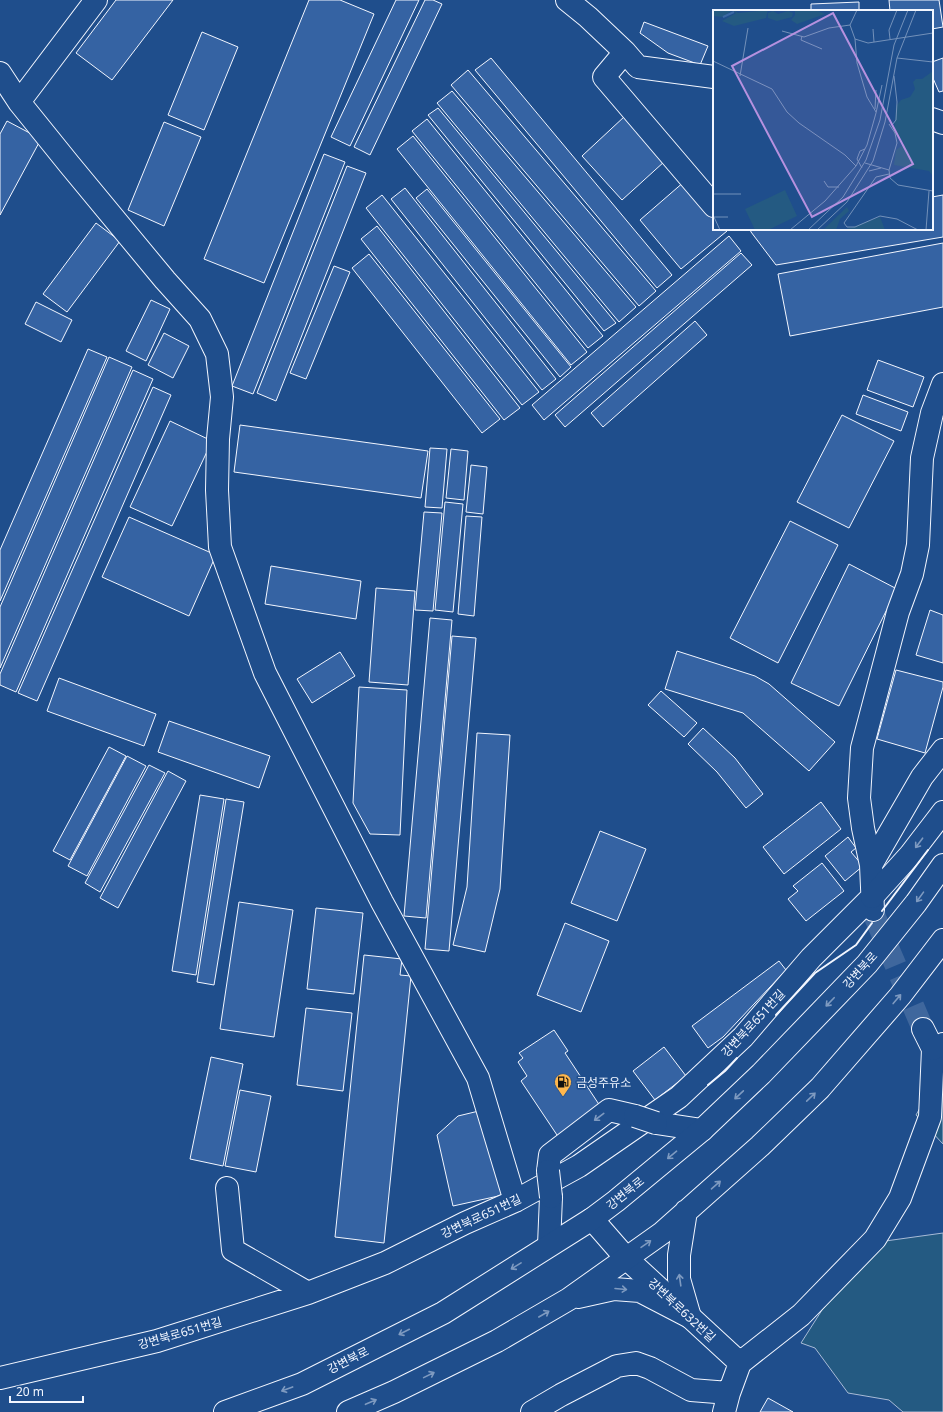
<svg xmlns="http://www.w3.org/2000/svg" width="943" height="1412" viewBox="0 0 943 1412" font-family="'Noto Sans','Noto Sans KR',sans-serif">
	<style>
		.green { fill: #245a82; stroke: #a8bbd7 }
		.building { fill: #3563a3; stroke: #f2f6ff }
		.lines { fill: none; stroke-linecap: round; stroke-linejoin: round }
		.minor-tunnel { stroke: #3f679d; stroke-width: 22; stroke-dasharray: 22 11; stroke-linecap: butt }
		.minor-casing { stroke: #f2f6ff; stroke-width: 24 }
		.highway-casing { stroke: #f2f6ff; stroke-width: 24 }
		.minor { stroke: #1f4e8c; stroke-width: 22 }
		.highway { stroke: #1f4e8c; stroke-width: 22 }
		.minor-bridge-casing { stroke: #f2f6ff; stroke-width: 24; stroke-linecap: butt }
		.minor-bridge { stroke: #1f4e8c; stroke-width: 22 }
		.wall { stroke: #f2f6ff; stroke-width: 2 }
		.oneway { stroke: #7e9ac0 }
		.labels { text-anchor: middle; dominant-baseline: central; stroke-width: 3; stroke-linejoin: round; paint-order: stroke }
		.street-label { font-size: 12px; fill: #f2f6ff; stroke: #1f4e8c }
		.poi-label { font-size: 12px; fill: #f2f6ff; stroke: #1f4e8c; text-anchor: start }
		.inset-river { fill: none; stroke: #3b69a3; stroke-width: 2 }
		.inset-road { fill: none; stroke: #7391ba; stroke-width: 1 }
		.view { fill: #b691df; fill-opacity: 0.15; stroke: #b691df; stroke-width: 2 }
		.inset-edge { fill: none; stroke: #f2f6ff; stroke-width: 2 }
	</style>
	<rect width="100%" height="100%" fill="#1f4e8c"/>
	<path class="green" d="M 943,1067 L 943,1144 L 916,1115 Z
		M 943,1233 L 943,1412 L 903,1412 L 889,1400 L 848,1393 L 815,1348 L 801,1343 L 822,1310 L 871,1243 Z"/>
	<path class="building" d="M 116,0 L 173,0 L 112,80 L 76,53 Z
		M 309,0 L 340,0 L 374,14 L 264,283 L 204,259 Z
		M 396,0 L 419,0 L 350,146 L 331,137 Z
		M 425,0 L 433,0 L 442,4 L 370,155 L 354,147 Z
		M 889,0 L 939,0 L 943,27 L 932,29 L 932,11 L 890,11 Z
		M 859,2 L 859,11 L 811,11 L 811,4 Z
		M 644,22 L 708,46 L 700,65 L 668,53 L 640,33 Z
		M 202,32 L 238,47 L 204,130 L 168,115 Z
		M 491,58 L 672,275 L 657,288 L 475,70 Z
		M 943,58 L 943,91 L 939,92 L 932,76 L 932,62 Z
		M 468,70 L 656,291 L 639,306 L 451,85 Z
		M 452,91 L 636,307 L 619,322 L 437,103 Z
		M 438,108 L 616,323 L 604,331 L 428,115 Z
		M 625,116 L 665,161 L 622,200 L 582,156 Z
		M 427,119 L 603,336 L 588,348 L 412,131 Z
		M 7,121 L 41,139 L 0,215 L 0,134 Z
		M 164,122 L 201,137 L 164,226 L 128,210 Z
		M 413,136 L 587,352 L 571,365 L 397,149 Z
		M 324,154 L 345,162 L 253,394 L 232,386 Z
		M 347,166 L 366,173 L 276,401 L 257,393 Z
		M 685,181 L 714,216 L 714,229 L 725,229 L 727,231 L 681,269 L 640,220 Z
		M 405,188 L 556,379 L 542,390 L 391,199 Z
		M 427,189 L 571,367 L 560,377 L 416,198 Z
		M 382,195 L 539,392 L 522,405 L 366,208 Z
		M 943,195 L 943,237 L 776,265 L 751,232 L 750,229 L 932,229 L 932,197 Z
		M 96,223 L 120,241 L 67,312 L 43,294 Z
		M 377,226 L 520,408 L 504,420 L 361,239 Z
		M 729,236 L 741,251 L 544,420 L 532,405 Z
		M 943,243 L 943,307 L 790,336 L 778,274 Z
		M 741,253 L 752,265 L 565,427 L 555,415 Z
		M 369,254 L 500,419 L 482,433 L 352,268 Z
		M 334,266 L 350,272 L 306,379 L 290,373 Z
		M 151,300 L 170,309 L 146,361 L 126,351 Z
		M 36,302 L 72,320 L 61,342 L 25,324 Z
		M 695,321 L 707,335 L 603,427 L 591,413 Z
		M 164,333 L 189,346 L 173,378 L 148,365 Z
		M 88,349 L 107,357 L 0,601 L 0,550 Z
		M 109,357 L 132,367 L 0,668 L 0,607 Z
		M 878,360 L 924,377 L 913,407 L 867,390 Z
		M 133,370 L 153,379 L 16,692 L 0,685 L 0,674 Z
		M 153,387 L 171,395 L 37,701 L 18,693 Z
		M 863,395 L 908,412 L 901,431 L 856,414 Z
		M 842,415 L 894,441 L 849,528 L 797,502 Z
		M 170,421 L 212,441 L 172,526 L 130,507 Z
		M 240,425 L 428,451 L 421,498 L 234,472 Z
		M 430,448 L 447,449 L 442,508 L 425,507 Z
		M 451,449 L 468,451 L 464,500 L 446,498 Z
		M 471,465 L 487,467 L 483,514 L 466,512 Z
		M 445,502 L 463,504 L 453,612 L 435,610 Z
		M 424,512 L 442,513 L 433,611 L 415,610 Z
		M 466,516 L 482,517 L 474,616 L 458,614 Z
		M 129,517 L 216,555 L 189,616 L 102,577 Z
		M 790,521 L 838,545 L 778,663 L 730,638 Z
		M 849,564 L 897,589 L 839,706 L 791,683 Z
		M 271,566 L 361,581 L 356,619 L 265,604 Z
		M 376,588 L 415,591 L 408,685 L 369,682 Z
		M 930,610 L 943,615 L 943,663 L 916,655 Z
		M 430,618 L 452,620 L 426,918 L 404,916 Z
		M 452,636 L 476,638 L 449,951 L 425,949 Z
		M 677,651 L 755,676 L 769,684 L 835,742 L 809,771 L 743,713 L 665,689 Z
		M 340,652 L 355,676 L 312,703 L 297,679 Z
		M 896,670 L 943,682 L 943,687 L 925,753 L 877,739 Z
		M 59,678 L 156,714 L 144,746 L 47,711 Z
		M 359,687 L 407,690 L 400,835 L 370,834 L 353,803 Z
		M 661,691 L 697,723 L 684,737 L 648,705 Z
		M 169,721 L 270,756 L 259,788 L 158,752 Z
		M 703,728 L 735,758 L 763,794 L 746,808 L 717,772 L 688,744 Z
		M 477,733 L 510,735 L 500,889 L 485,952 L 453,945 L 467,887 Z
		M 109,747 L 126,756 L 70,860 L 53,851 Z
		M 127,756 L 146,766 L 87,876 L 68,866 Z
		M 149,765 L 165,773 L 100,892 L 85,883 Z
		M 168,771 L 186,781 L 118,908 L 100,898 Z
		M 200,795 L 224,799 L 196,975 L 172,971 Z
		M 226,799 L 244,802 L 214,985 L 197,982 Z
		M 821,802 L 841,829 L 784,874 L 763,847 Z
		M 600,831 L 646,849 L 617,921 L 571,903 Z
		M 848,837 L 856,848 L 851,852 L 863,866 L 845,881 L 825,856 Z
		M 822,863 L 844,891 L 806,921 L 788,899 L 798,891 L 793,886 Z
		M 239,902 L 293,910 L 274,1037 L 220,1029 Z
		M 316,908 L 363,913 L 354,994 L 307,989 Z
		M 565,923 L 609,941 L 581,1012 L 537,995 Z
		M 364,955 L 402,959 L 400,975 L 411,976 L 384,1243 L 335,1237 Z
		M 779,961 L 786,970 L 723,1037 L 708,1048 L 692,1026 Z
		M 306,1008 L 352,1013 L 343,1091 L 297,1085 Z
		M 554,1030 L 568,1051 L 565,1053 L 604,1112 L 561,1141 L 521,1081 L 527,1076 L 518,1062 L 523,1058 L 519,1053 Z
		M 664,1047 L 686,1076 L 655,1100 L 633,1071 Z
		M 211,1057 L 243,1064 L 223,1166 L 190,1159 Z
		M 240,1090 L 271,1096 L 256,1172 L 225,1166 Z
		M 483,1110 L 503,1195 L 453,1206 L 437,1135 L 458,1116 Z
		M 768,1398 L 793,1412 L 760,1412 Z"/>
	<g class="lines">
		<path class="minor-tunnel" d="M 874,915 L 923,1029"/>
		<g class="minor-casing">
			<path id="minor" d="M 567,0 L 588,17 L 625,52 L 638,67 L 714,77
				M 625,52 L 604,77 L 714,206
				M 0,73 L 19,102 L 69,164 L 165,280 L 200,319 L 217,354 L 222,397 L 218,439 L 217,490 L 220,547 L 265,673 L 382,902 L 478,1078 L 515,1201
				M 19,102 L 96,0
				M 932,119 L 943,123
				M 871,865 L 922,777 L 943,750
				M 873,910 L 871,865 L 863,828 L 859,798 L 862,748 L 898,612 L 912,574 L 918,545 L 922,458 L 932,413 L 943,384
				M 656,1123 L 702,1130
				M 548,1171 L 550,1155 L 609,1110 L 635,1116
				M 227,1188 L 233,1250 L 308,1293
				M 592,1219 L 626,1258 L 740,1363
				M 549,1245 L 551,1197
				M 740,1363 L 801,1315 L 875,1239 L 900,1198 L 930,1117 L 933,1049 L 923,1029
				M 0,1378 L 157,1341 L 308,1293 L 385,1263 L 465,1223 L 515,1201 L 579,1166 L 679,1097 L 743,1037 L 811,958 L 872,897
				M 532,1412 L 561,1395 L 617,1366 L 636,1363 L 650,1368 L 691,1390 L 729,1393
				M 724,1412 L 729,1393 L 740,1363"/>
		</g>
		<g class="highway-casing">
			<path id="highway" d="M 872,897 L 910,855 L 943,812
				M 933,1049 L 943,1044
				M 686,1211 L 679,1255 L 679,1279 L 690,1317
				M 578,1297 L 614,1289 L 640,1291 L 690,1317
				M 225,1412 L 302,1384 L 443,1313 L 592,1219 L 616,1201 L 702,1130 L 761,1074 L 867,964 L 916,903 L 943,865
				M 348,1412 L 394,1392 L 497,1341 L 569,1299 L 662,1233 L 760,1146 L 820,1088 L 900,996 L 943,940"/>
		</g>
		<use href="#minor" class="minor"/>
		<use href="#highway" class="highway"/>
		<g class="minor-bridge-casing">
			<path id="minor-bridge" d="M 635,1116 L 656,1123
				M 548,1171 L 551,1197"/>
		</g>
		<use href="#minor-bridge" class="minor-bridge"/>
		<path class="wall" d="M 882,911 L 928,850
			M 776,1015 L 815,973 L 856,945 L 872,923
			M 708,1085 L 725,1071 L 737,1058"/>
	</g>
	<defs><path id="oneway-shaft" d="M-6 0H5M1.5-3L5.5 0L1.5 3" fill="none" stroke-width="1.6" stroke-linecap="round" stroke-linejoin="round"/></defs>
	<g class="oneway">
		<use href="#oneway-shaft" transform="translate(919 843) rotate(127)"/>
		<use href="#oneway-shaft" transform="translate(920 897) rotate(126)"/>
		<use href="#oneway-shaft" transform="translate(897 999) rotate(-50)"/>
		<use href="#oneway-shaft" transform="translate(830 1002) rotate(134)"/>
		<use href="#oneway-shaft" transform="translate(739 1095) rotate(137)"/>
		<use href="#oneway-shaft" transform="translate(811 1097) rotate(-44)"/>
		<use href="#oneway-shaft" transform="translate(599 1117) rotate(143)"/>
		<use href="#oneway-shaft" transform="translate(672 1155) rotate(140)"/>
		<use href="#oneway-shaft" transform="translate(716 1185) rotate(-41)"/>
		<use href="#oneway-shaft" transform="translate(646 1244) rotate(-35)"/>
		<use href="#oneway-shaft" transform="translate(516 1266) rotate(148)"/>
		<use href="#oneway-shaft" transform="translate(680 1280) rotate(-98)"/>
		<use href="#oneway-shaft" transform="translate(621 1289) rotate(5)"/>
		<use href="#oneway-shaft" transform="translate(544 1314) rotate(-30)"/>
		<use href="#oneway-shaft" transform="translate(404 1332) rotate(153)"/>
		<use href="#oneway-shaft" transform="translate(429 1375) rotate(-26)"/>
		<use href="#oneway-shaft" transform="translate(287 1389) rotate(160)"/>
		<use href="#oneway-shaft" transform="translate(371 1402) rotate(-23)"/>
	</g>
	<defs>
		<g id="fuel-pin" transform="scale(0.9)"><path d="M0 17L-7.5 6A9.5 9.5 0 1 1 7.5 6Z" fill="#ffb74d" stroke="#1f4e8c"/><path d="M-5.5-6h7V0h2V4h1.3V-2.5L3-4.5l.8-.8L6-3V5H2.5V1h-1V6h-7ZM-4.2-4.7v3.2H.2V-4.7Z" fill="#111"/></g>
	</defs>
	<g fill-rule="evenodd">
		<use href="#fuel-pin" x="563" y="1082"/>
	</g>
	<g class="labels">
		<g class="street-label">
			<text transform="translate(860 970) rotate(-48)">강변북로</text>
			<text transform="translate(753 1023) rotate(-47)">강변북로651번길</text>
			<text transform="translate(625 1193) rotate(-39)">강변북로</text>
			<text transform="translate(481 1216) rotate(-25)">강변북로651번길</text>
			<text transform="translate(682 1310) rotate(43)">강변북로632번길</text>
			<text transform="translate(180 1333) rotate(-16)">강변북로651번길</text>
			<text transform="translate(348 1360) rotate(-27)">강변북로</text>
		</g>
		<g class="poi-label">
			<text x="576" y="1082">금성주유소</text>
		</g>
	</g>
	<g transform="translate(713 10)">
		<rect width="220" height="220" fill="#1f4e8c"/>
		<path d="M 0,0 L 21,0 L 25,3 L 55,0 L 53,8 L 21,16 L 9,11 L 23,3 L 19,0 L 10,7 L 0,6 ZM 82,0 L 103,0 L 112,4 L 84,14 L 78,10 L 82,5 ZM 60,1 L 65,4 L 75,1 L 80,3 L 79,7 L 64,11 L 55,8 L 55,3 ZM 220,61 L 220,166 L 216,161 L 181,155 L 183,140 L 191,134 L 186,125 L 181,124 L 183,96 L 188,90 L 197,87 L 202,79 L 200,72 L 203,69 L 209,69 ZM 72,180 L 84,206 L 55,220 L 42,220 L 32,199 ZM 134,197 L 136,201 L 127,209 L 123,220 L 110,220 ZM 167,207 L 172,220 L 133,220 L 134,219 Z" fill="#245a82"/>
		<path class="inset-river" d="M 10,7 L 21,2"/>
		<path class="inset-road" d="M 144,0 L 137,15 L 142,29 L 155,33 L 220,23M 160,19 L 161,32M 69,21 L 91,27 L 116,18 L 137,15M 89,26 L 88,30 L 109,39M 142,29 L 144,53 L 154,87 L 163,102M 177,29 L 176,20 L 184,0M 184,48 L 220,52M 0,51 L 59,79 L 74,102 L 86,113 L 132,145 L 143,156M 27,66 L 35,18M 162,99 L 163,80M 163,103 L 169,75M 179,115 L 183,110 L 184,92 L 181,66M 152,153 L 176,160M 149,158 L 144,149 L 147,141 L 152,139M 176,160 L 177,168 L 185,175 L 220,181M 176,160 L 184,133 L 182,123 L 176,114M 156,161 L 168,158M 176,164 L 163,167 L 131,213 L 134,217 L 142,217 L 167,206 L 184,209 L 205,220M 111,171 L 115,177 L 126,177M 0,184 L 28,184M 0,207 L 15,207M 1,207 L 7,220M 77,220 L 112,191 L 143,156 L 154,135 L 163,103M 95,220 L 130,187 L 153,150 L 167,110 L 181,35 L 195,0M 104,220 L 134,192 L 160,151 L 172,112 L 184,48 L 203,0M 213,220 L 216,181"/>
		<path class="view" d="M 120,3 L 200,154 L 99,207 L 19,56 Z"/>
		<rect width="220" height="220" class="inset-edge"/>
	</g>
	<path d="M10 1396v6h73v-6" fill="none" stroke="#f2f6ff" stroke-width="2"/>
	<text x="16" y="1396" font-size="12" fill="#f2f6ff" stroke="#1f4e8c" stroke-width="3" paint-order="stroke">20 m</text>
</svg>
